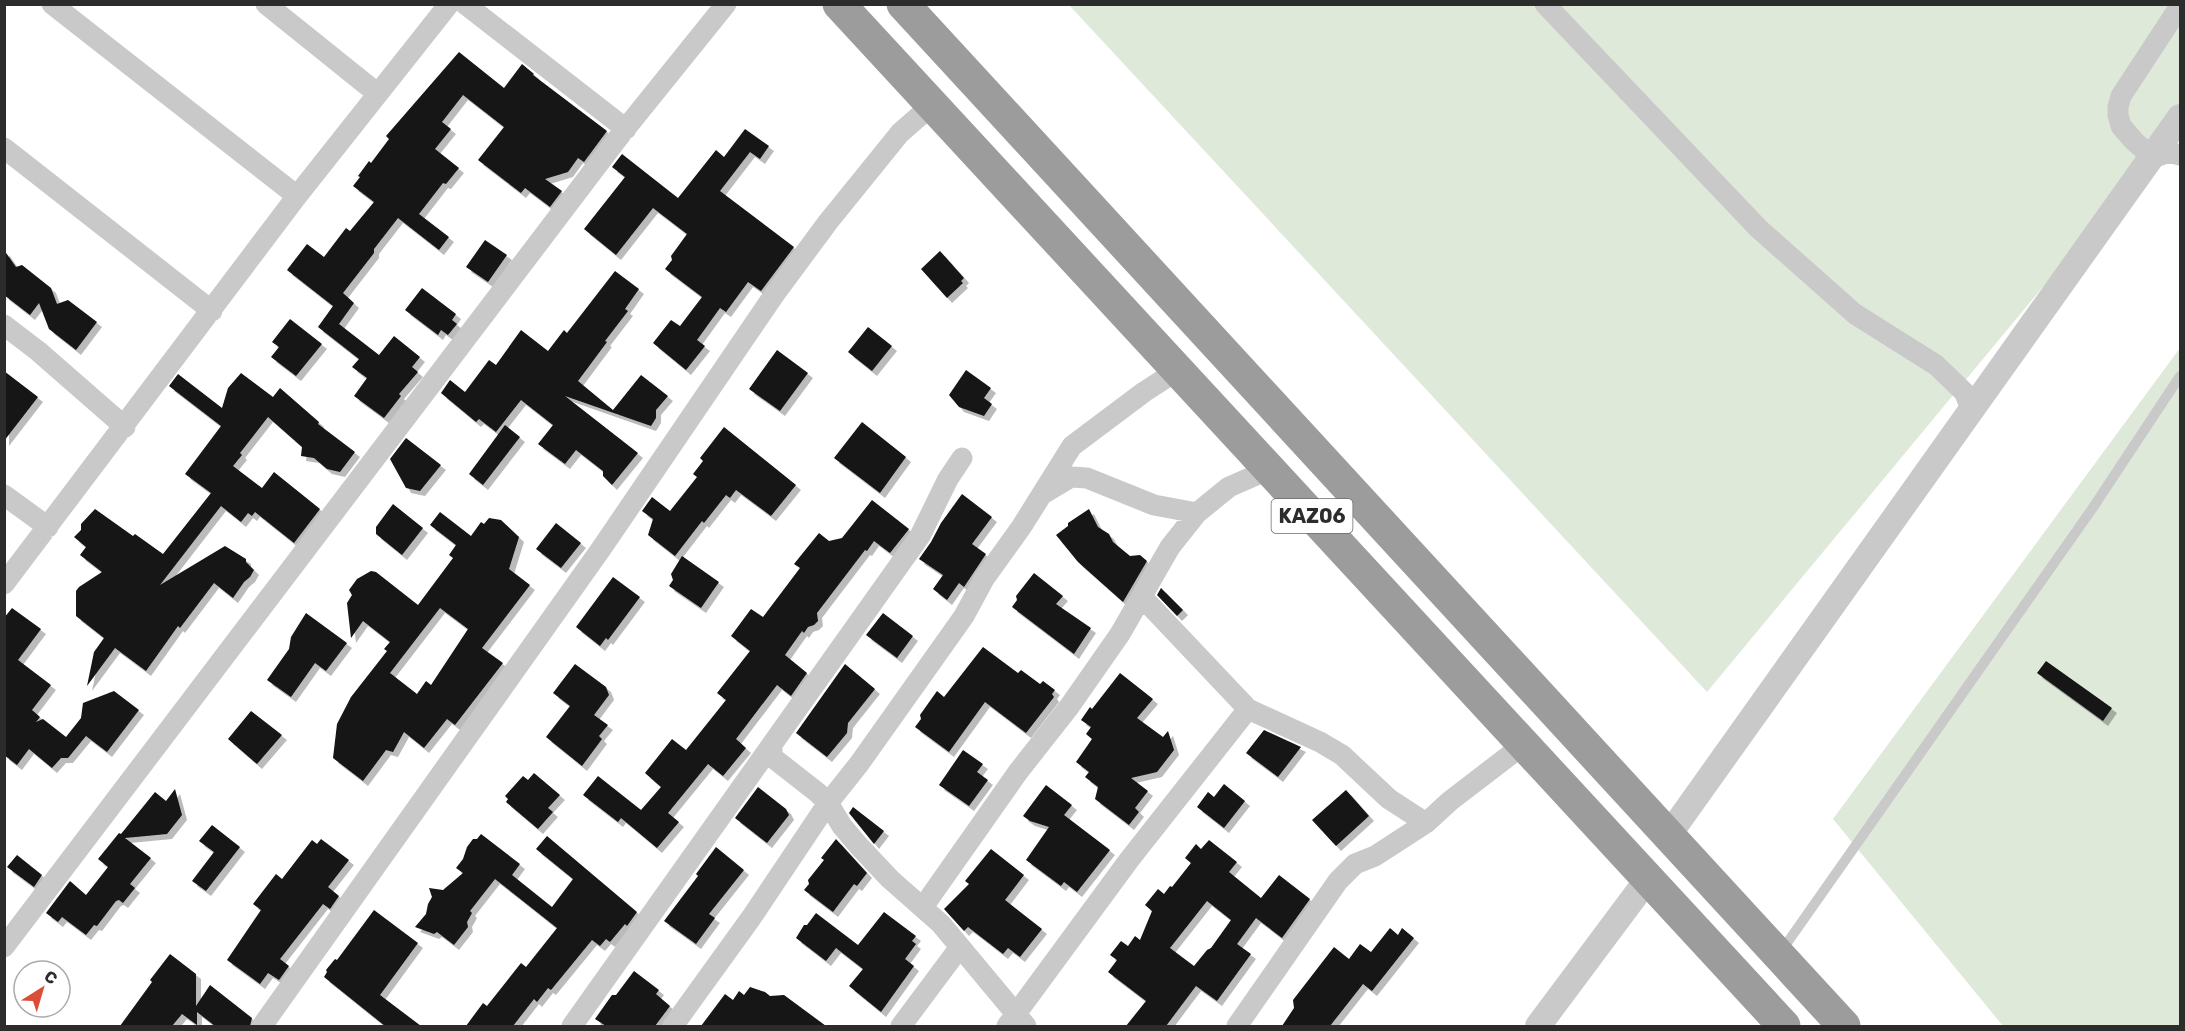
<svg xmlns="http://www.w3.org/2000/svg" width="2185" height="1031" viewBox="0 0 2185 1031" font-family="Rubik,sans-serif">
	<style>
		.green { fill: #dfe9da }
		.building { fill: #131313; fill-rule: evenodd; filter: url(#shadow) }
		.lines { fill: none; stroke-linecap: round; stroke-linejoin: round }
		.service { stroke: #c9c9c9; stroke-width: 10 }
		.minor { stroke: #c9c9c9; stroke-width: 21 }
		.tertiary { stroke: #c9c9c9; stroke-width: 26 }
		.trunk { stroke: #9c9c9c; stroke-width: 33 }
		.labels { text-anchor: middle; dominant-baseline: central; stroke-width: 6; stroke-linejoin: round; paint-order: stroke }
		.shield { fill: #fff; stroke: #6b6b6b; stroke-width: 1.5 }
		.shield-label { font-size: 20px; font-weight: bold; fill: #2c2c2c }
	</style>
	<defs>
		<filter id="shadow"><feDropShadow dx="5" dy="5" stdDeviation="0" flood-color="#0004"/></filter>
	</defs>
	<rect width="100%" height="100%" fill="#fff"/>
	<path class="green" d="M 1069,5 L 2180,5 L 2180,111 L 2158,148 L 1707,692 Z
		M 2180,348 L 2180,1026 L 2003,1026 L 1833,819 Z"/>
	<path class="building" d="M 459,52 L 504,88 L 522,64 L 534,74 L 533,75 L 607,131 L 584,162 L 578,158 L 568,172 L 545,179 L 562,191 L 550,207 L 525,188 L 521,193 L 478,160 L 504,127 L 463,95 L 442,122 L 451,129 L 435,149 L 459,168 L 446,184 L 443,183 L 419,214 L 449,237 L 439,250 L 398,218 L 374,249 L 374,253 L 343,293 L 354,303 L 339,324 L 379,355 L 394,336 L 420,357 L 412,367 L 418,372 L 399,394 L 401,396 L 384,418 L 354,396 L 367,378 L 352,367 L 359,359 L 318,327 L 333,306 L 287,270 L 307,244 L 324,257 L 346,228 L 350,231 L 374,202 L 353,186 L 360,177 L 358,176 L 369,161 L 371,163 L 389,139 L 386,136 Z
		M 745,129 L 769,146 L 760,159 L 750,152 L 720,191 L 794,247 L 761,291 L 748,282 L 726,312 L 720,308 L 697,340 L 705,346 L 686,370 L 653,343 L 671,320 L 680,326 L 702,297 L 665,269 L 672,260 L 671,256 L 687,234 L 653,208 L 616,255 L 584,229 L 625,177 L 612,167 L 622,154 L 678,198 L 716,150 L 724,157 Z
		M 485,240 L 507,255 L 488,282 L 466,267 Z
		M 4,250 L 16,267 L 22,265 L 51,288 L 57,304 L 68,300 L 97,322 L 76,350 L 49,329 L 39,303 L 30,315 L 4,295 Z
		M 940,251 L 964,278 L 961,281 L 963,283 L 947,298 L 921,269 Z
		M 615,271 L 639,289 L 625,309 L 628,311 L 605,341 L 607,342 L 578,381 L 613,410 L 641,375 L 668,396 L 656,410 L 656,418 L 651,426 L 565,396 L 638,453 L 612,485 L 603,476 L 603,471 L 576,450 L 565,464 L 538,444 L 553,425 L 521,400 L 496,432 L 479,419 L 476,422 L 441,393 L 450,380 L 465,392 L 489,360 L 496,365 L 521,330 L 548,351 L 564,330 L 567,333 Z
		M 422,288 L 456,314 L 452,320 L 457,324 L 448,335 L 441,330 L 438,335 L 405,310 Z
		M 290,319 L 322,344 L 296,376 L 271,357 L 279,347 L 272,342 Z
		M 868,327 L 892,346 L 872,371 L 848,352 Z
		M 777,350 L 808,373 L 780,411 L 749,389 Z
		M 966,370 L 991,388 L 984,398 L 992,404 L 984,416 L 959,407 L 949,395 Z
		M 4,371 L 38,397 L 4,441 Z
		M 241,373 L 273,397 L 280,388 L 319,422 L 318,424 L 355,452 L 340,472 L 327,469 L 314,458 L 301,456 L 302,447 L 268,417 L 240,453 L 242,455 L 233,466 L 262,488 L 274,472 L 320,509 L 294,543 L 255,512 L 252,516 L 248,513 L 241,522 L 221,506 L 160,585 L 225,546 L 246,559 L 246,562 L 254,570 L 250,577 L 244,582 L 233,598 L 214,583 L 180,628 L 178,626 L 146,671 L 115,648 L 87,686 L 94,652 L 104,638 L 76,616 L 76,591 L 79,587 L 102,572 L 80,555 L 86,547 L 74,537 L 81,530 L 81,524 L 95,509 L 133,536 L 135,534 L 163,554 L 211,493 L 185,474 L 221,426 L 169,386 L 178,374 L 222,408 L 228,388 Z
		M 862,422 L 906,457 L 880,493 L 834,458 Z
		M 505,425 L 520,437 L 483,485 L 469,474 Z
		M 724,427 L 796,485 L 771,516 L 736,490 L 730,498 L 726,495 L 704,523 L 702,521 L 675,556 L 648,535 L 653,519 L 642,511 L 652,497 L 670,511 L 697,477 L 693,474 L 703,461 L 700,458 Z
		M 406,438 L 441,465 L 420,491 L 406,488 L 390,459 Z
		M 962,494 L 992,517 L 972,544 L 986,554 L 964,587 L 959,583 L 947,600 L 933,589 L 943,575 L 919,559 L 931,542 L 941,523 Z
		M 872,500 L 909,529 L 890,553 L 874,541 L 867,551 L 865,550 L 817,613 L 818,621 L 814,625 L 808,627 L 804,633 L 802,631 L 785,655 L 807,673 L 791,696 L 777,685 L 736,739 L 746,748 L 723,776 L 708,764 L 668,813 L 679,822 L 657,848 L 621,818 L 618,822 L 583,795 L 598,776 L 641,810 L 661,787 L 645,773 L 672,739 L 686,750 L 726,700 L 717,693 L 750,651 L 731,636 L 751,609 L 763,617 L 800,568 L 794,564 L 819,533 L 829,541 L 842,538 Z
		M 393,504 L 423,528 L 402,555 L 376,534 L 376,527 Z
		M 1089,509 L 1098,527 L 1109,534 L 1113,542 L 1130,556 L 1140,555 L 1147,561 L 1123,602 L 1078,562 L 1056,535 L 1068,526 L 1068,523 Z
		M 440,512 L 471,536 L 481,522 L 484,524 L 489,518 L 501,520 L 519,537 L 509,569 L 530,585 L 482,648 L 503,663 L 455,725 L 447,719 L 424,748 L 404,732 L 393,752 L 386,750 L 363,781 L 333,758 L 337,724 L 351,697 L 387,651 L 384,649 L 390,642 L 363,621 L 351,638 L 347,603 L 352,595 L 349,590 L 357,579 L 371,571 L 376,572 L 418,605 L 453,558 L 449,555 L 456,545 L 430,525 ZM 440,608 L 468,629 L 431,685 L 426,681 L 417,694 L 390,673 Z
		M 556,523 L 581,543 L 561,568 L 536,549 Z
		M 682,556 L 719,582 L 701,608 L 669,586 L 673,580 L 671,574 Z
		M 1034,573 L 1063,596 L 1056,604 L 1091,628 L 1074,654 L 1012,607 L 1017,600 L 1016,596 Z
		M 613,577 L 640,597 L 608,640 L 606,638 L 600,646 L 576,627 Z
		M 1161,588 L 1183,610 L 1177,616 L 1157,595 Z
		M 12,608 L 41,629 L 18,660 L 51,685 L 32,710 L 40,717 L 36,722 L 43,719 L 66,737 L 81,718 L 83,703 L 114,691 L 139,710 L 107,752 L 86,736 L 68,758 L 61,758 L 52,768 L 29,749 L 17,765 L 4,755 L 4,618 Z
		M 306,613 L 347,643 L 326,671 L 315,663 L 291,697 L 267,680 L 289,649 L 291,637 Z
		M 883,613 L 913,636 L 897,658 L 866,635 Z
		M 983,647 L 1018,673 L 1021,670 L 1040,684 L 1043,681 L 1055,690 L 1052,694 L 1054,697 L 1026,733 L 985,702 L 949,752 L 915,727 L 921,719 L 920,715 L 937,691 L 944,697 Z
		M 2046,661 L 2112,708 L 2103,721 L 2037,673 Z
		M 575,664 L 606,687 L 609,695 L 594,715 L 608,725 L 599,736 L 602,739 L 582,766 L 546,737 L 570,706 L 553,693 Z
		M 845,664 L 875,689 L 848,723 L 847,733 L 827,757 L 796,733 Z
		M 1120,673 L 1153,699 L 1137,718 L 1163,737 L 1168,731 L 1174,750 L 1157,772 L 1131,778 L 1148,791 L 1135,808 L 1139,812 L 1129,825 L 1095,799 L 1098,787 L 1085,777 L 1089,772 L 1076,762 L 1092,739 L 1086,734 L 1091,727 L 1081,720 L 1090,707 L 1092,709 Z
		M 251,711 L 282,735 L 257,764 L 228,739 Z
		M 1264,730 L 1301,747 L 1278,777 L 1246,753 Z
		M 963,750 L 983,764 L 977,772 L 988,780 L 969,806 L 939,785 Z
		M 534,773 L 560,795 L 548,808 L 553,812 L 538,829 L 506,802 L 508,799 L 505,796 L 523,776 L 528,780 Z
		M 1224,784 L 1245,801 L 1224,828 L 1197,807 L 1208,792 L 1214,797 Z
		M 1046,785 L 1072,805 L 1064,815 L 1110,850 L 1077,892 L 1064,882 L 1061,886 L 1026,860 L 1049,827 L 1030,821 L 1023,816 Z
		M 758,787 L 786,809 L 789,815 L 767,843 L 735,818 Z
		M 175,789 L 182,815 L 167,834 L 125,838 L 151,858 L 130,884 L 135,888 L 123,903 L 119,900 L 116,901 L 97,926 L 94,925 L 86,935 L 62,917 L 58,922 L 46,913 L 70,881 L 86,895 L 108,867 L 98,859 L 119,833 L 121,834 L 155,792 L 166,801 Z
		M 1346,790 L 1369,816 L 1336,846 L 1312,820 Z
		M 853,807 L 884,831 L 874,844 L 849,813 Z
		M 212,825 L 240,847 L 206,891 L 192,881 L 214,852 L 199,841 Z
		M 481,834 L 520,864 L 512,875 L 552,907 L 573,879 L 536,849 L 547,836 L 637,912 L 627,926 L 625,924 L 610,942 L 606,939 L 600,946 L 592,940 L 551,990 L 548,988 L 537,1002 L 534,999 L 513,1026 L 466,1026 L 483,1003 L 487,1006 L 521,963 L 526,967 L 557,928 L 495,879 L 470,911 L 472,913 L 467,922 L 468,927 L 454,945 L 437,932 L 434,934 L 415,927 L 426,914 L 428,904 L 432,897 L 429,888 L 443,890 L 463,873 L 456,868 L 463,859 L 467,847 L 473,839 L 477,839 Z
		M 321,839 L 349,860 L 328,887 L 339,896 L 330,909 L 323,904 L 280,959 L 289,966 L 279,980 L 268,973 L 260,984 L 227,960 L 261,910 L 253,904 L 276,874 L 282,879 L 312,840 L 317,844 Z
		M 836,839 L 867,873 L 857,886 L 854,884 L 833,912 L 804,890 L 809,884 L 808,880 L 824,860 L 821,858 Z
		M 1209,840 L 1237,862 L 1229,872 L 1261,898 L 1279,875 L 1310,899 L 1282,938 L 1256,918 L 1237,944 L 1251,954 L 1217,1001 L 1196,986 L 1166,1026 L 1126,1026 L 1146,1001 L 1108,972 L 1117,960 L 1110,955 L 1121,941 L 1128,946 L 1135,936 L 1140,940 L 1152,911 L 1145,905 L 1158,889 L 1164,894 L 1170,886 L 1172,887 L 1191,863 L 1185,858 L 1196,844 L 1201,849 ZM 1207,901 L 1231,920 L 1211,948 L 1207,950 L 1194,966 L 1170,948 Z
		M 716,847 L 744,870 L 709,914 L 715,918 L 696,944 L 664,921 L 698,876 L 696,874 Z
		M 991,849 L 1024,875 L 1005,900 L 1042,929 L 1020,957 L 1008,948 L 1003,954 L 968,927 L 964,931 L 944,909 L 969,884 L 965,881 Z
		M 17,855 L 42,875 L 34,887 L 7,867 Z
		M 374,910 L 418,943 L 380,995 L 421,1026 L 385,1026 L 324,977 L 327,972 L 326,970 L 335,959 L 337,960 Z
		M 884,912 L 916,936 L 912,941 L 916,944 L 905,959 L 914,966 L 881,1012 L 849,986 L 863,969 L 836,948 L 826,961 L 796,938 L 804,925 L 807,925 L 816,913 L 858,945 Z
		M 1390,928 L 1398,935 L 1402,928 L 1414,938 L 1372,991 L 1363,984 L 1330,1026 L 1282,1026 L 1294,1008 L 1293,1000 L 1334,947 L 1349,959 L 1360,944 L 1371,952 Z
		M 170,954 L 196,974 L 196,1006 L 210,985 L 252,1018 L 250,1026 L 215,1026 L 197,1012 L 197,1025 L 182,1014 L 172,1026 L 120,1026 L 152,982 L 150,980 Z
		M 634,971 L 659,990 L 656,994 L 670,1006 L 655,1026 L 606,1026 L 595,1019 L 612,995 L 616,995 Z
		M 750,987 L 765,992 L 770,996 L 784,995 L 826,1026 L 701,1026 L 725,994 L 733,1000 L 739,991 L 744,995 Z"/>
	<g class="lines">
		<path class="service" d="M 1780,953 L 2092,509 L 2180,376"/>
		<path class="minor" d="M 52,4 L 297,196
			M 266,4 L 378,94
			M 465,4 L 626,129
			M 1545,4 L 1759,229 L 1855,314 L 1936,365 L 1964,392 L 1972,410
			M 2180,6 L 2121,96 L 2118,107 L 2118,115 L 2121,126 L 2134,141 L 2153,158 L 2169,152 L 2180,155
			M 4,148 L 212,311
			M 4,325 L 38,351 L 125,427
			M 1046,492 L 1071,477 L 1087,478 L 1154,505 L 1197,513 L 1229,487 L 1270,469
			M 4,495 L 48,527
			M 4,584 L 297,196 L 449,4
			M 1142,597 L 1248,709 L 1320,742 L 1342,755 L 1389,799 L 1426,823
			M 772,746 L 772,757 L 818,793 L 828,803 L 842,826 L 858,845 L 890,879 L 941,924 L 1026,1026
			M 923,907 L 1018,772 L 1069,707 L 1120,634 L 1170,547 L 1197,513
			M 4,947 L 618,138 L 726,4
			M 262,1026 L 601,549 L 774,295 L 828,222 L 900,133 L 932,105
			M 572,1026 L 920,536 L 948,479 L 962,458
			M 673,1026 L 751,918 L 828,803 L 859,764 L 964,616 L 984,579 L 1022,526 L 1072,446 L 1144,392 L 1178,370
			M 901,1026 L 960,947
			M 1007,1026 L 1129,860 L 1248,709
			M 1237,1026 L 1338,881 L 1355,864 L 1375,856 L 1426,823 L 1450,801 L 1523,745"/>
		<path class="tertiary" d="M 1668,836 L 2180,117
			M 1538,1026 L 1647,880"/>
		<path class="trunk" d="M 839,4 L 1784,1026
			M 903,4 L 1844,1026"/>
	</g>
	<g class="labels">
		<rect class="shield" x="1271.5" y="499" width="81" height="34" rx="4.5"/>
		<g class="shield-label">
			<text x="1312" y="516">KАZ06</text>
		</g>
	</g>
	<rect width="2185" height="1031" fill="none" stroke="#2c2c2c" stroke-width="12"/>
	<g transform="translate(42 989) rotate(37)"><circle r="28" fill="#ffffff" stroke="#ababab" stroke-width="1.5"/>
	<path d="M0-4.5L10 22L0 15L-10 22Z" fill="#db4d36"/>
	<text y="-9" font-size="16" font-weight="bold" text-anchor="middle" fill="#2c2c2c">С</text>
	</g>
</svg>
